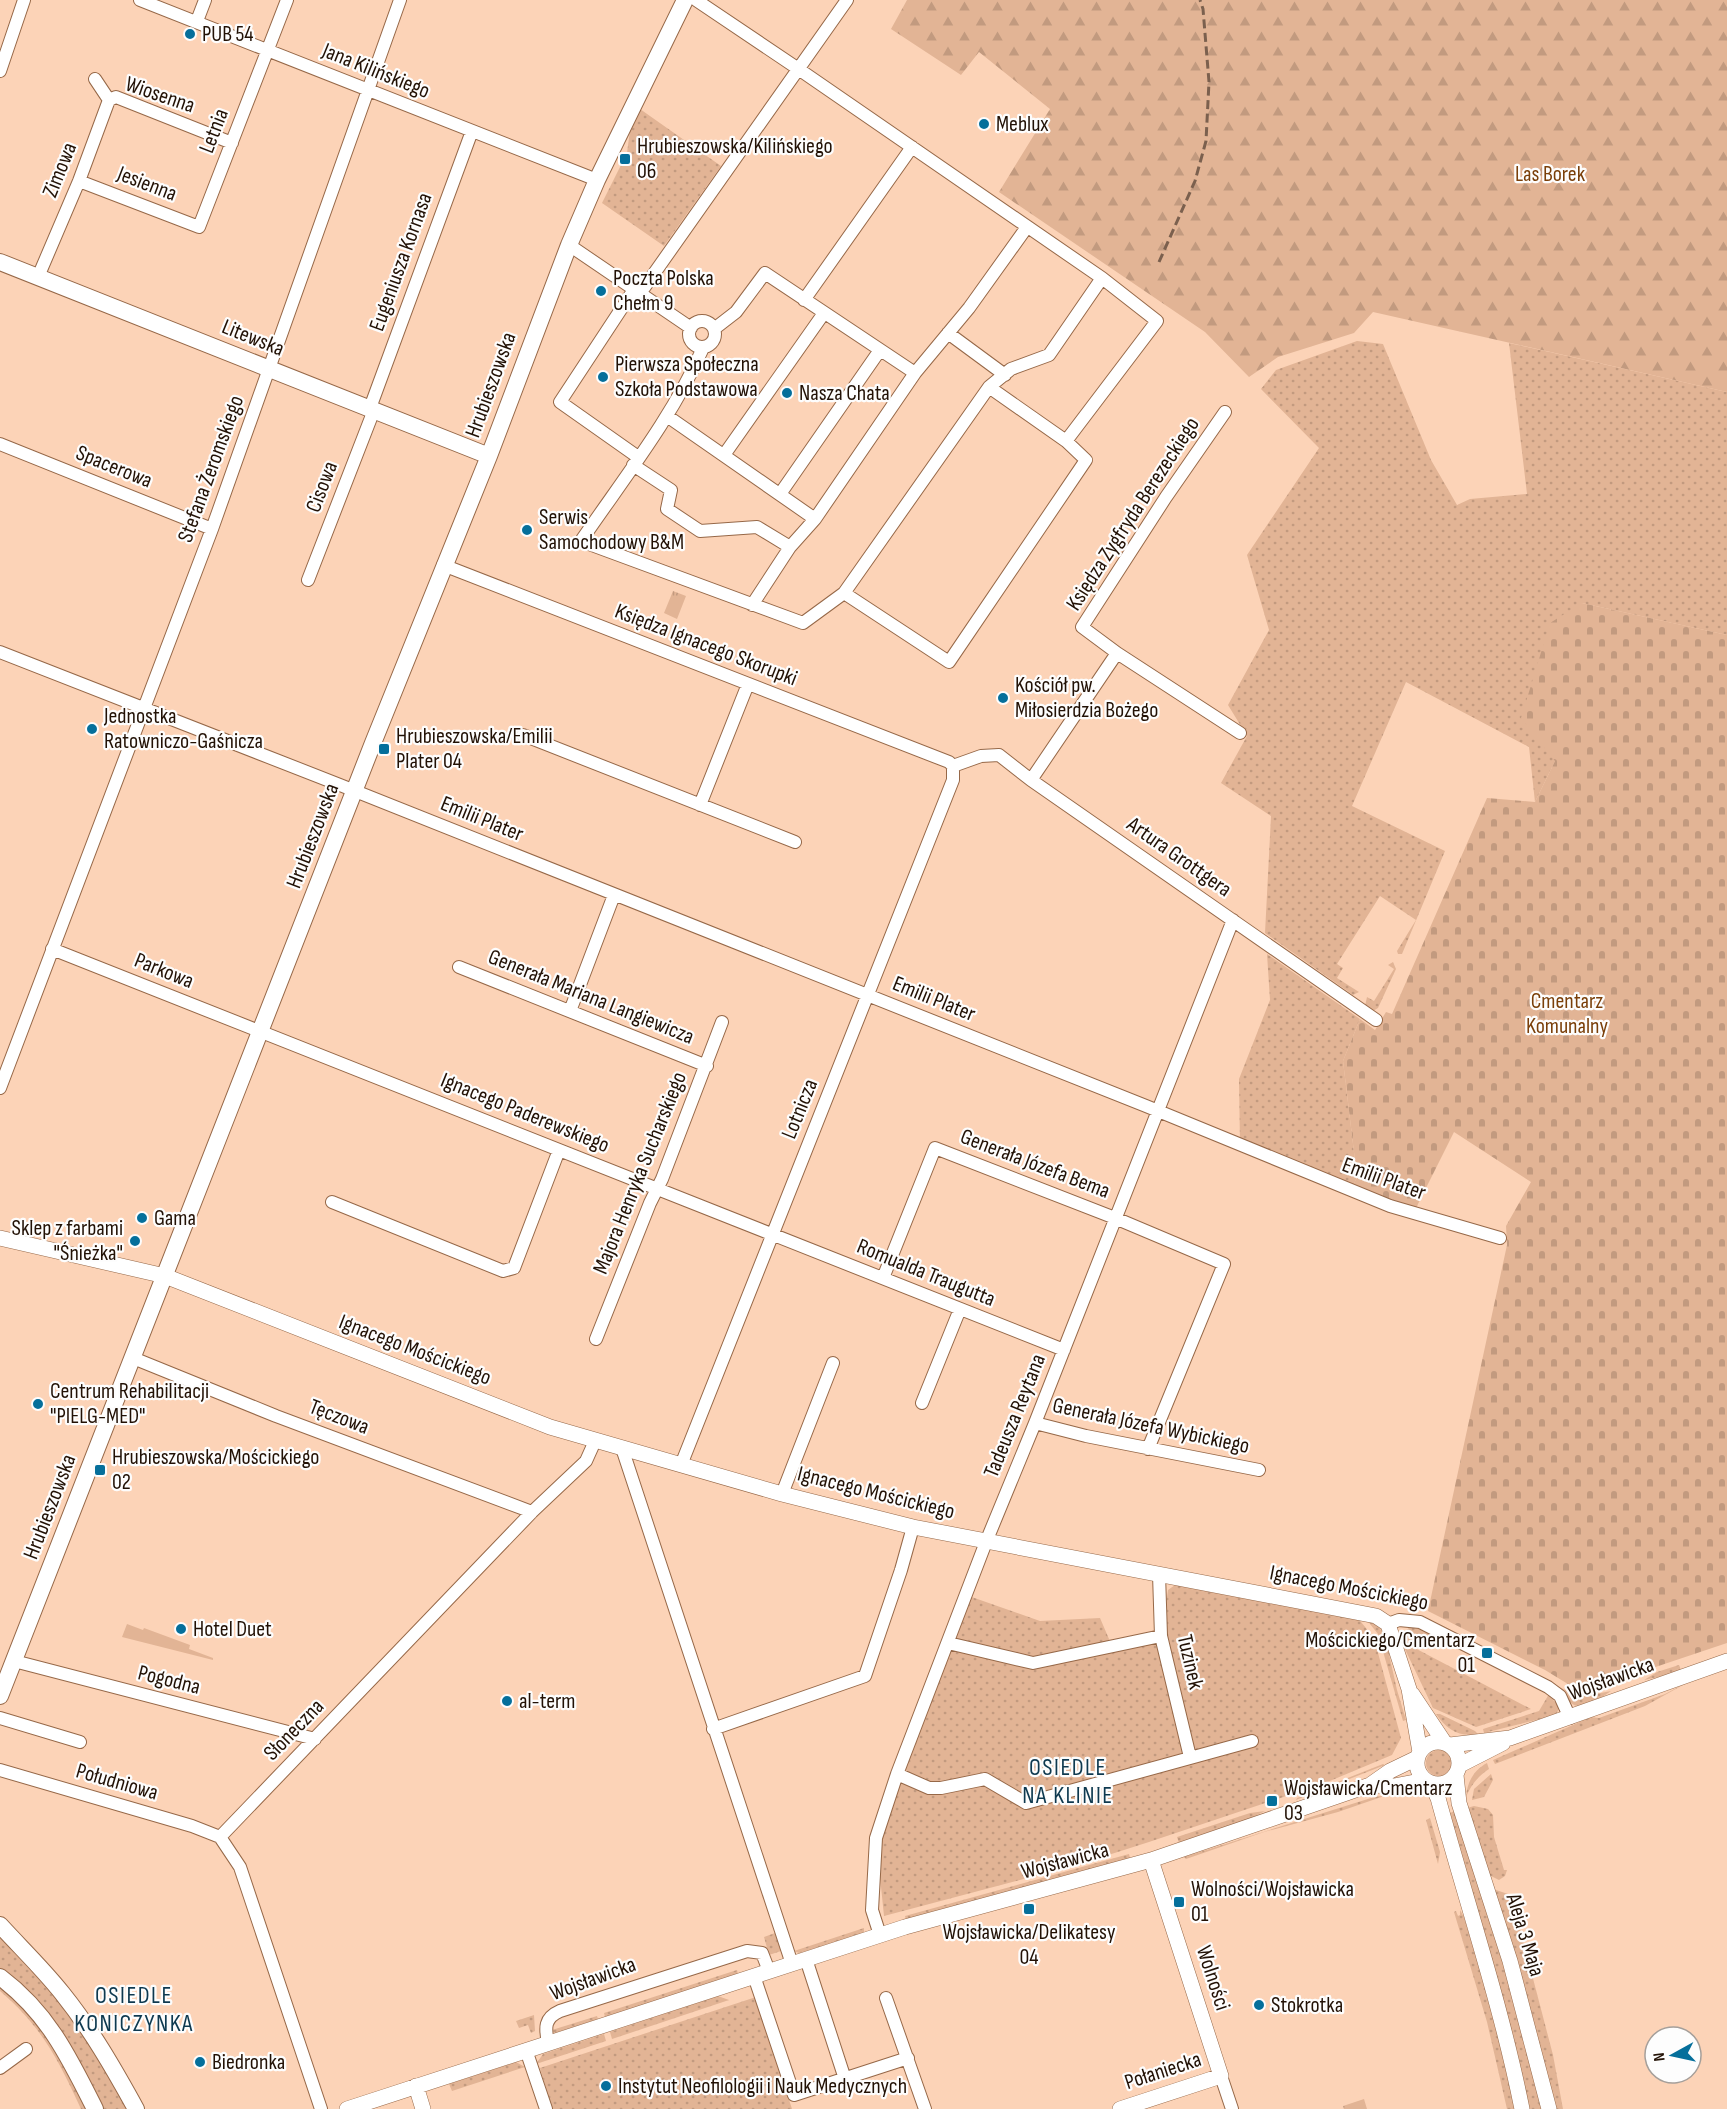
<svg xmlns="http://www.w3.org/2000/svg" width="1727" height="2109" viewBox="0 0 1727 2109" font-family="'Sofia Sans Condensed',sans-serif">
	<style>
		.grass { fill: url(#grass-dots) }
		.forest { fill: url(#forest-firs) }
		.cemetery { fill: url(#cemetery-stones) }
		.park { fill: url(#park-tufts) }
		.garden { fill: #e2b495 }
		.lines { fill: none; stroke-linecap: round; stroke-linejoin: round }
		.minor-casing { stroke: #966848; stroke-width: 14 }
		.tertiary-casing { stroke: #966848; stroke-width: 16 }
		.secondary-casing { stroke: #966848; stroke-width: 18 }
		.minor { stroke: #fff; stroke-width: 12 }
		.tertiary { stroke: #fff; stroke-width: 15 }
		.secondary { stroke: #fff; stroke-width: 16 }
		.rail { stroke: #7b604e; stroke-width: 3; stroke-dasharray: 9 4.5; stroke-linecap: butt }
		.poi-dot { fill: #056f9b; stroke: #fdfdfd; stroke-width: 2 }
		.labels { text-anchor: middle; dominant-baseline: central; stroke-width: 4.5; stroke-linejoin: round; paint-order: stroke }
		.poi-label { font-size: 22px; fill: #221105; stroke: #fdfdfd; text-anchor: start }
		.street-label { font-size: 22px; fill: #221105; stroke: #fdfdfd }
		.park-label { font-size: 22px; fill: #7a3f09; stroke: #fdfdfd }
		.neighbourhood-label { font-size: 24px; letter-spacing: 1.5px; fill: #0e394f; stroke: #fdfdfd }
	</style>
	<defs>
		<pattern id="grass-dots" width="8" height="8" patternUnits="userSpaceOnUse" patternTransform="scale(1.5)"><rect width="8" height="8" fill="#e2b495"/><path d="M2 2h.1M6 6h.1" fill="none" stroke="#c29a7f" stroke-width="1.8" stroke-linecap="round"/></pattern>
		<pattern id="forest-firs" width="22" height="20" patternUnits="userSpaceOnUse" patternTransform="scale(1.5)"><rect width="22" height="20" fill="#e2b495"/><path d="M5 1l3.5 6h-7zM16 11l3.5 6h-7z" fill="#c29a7f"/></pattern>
		<pattern id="cemetery-stones" width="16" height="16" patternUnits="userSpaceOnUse" patternTransform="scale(1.5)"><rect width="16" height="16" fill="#e2b495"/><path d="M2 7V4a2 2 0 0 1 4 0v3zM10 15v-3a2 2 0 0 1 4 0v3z" fill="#c29a7f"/></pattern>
		<pattern id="park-tufts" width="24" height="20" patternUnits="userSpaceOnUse" patternTransform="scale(1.5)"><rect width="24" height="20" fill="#e2b495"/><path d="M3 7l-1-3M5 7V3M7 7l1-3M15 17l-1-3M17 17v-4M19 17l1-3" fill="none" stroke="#c29a7f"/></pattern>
	</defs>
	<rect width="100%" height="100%" fill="#fcd3b7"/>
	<path class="grass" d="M 640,109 L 721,166 L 664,246 L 602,203 L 627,153 L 630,130 Z
		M 1357,341 L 1383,344 L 1431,460 L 1457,505 L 1470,499 L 1527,494 L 1509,343 L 1727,392 L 1727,635 L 1582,603 L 1555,761 L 1535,802 L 1529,747 L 1406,682 L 1352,806 L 1445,851 L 1402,954 L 1398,954 L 1397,951 L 1416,920 L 1380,896 L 1337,964 L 1343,968 L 1337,978 L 1359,992 L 1353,995 L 1265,933 L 1271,816 L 1221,783 L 1247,736 L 1228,705 L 1269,630 L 1247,555 L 1319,448 L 1261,389 L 1276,370 Z
		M 1267,954 L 1360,1019 L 1343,1061 L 1357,1177 L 1351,1191 L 1240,1145 L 1239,1079 L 1270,1000 Z
		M 1393,962 L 1396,969 L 1378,1008 L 1373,1011 L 1365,1006 L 1367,997 L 1374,1001 L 1394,969 L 1388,965 Z
		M 1175,1585 L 1357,1617 L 1374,1638 L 1401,1738 L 1392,1755 L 1325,1783 L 1149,1842 L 1077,1865 L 884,1916 L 876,1838 L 966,1595 L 1040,1621 L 1100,1618 L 1112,1646 L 1161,1636 L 1168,1590 Z
		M 1366,1619 L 1379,1627 L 1385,1636 L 1397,1690 L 1406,1720 L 1403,1721 L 1378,1634 Z
		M 1410,1627 L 1431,1632 L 1426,1642 L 1414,1636 L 1409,1645 L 1531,1709 L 1476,1727 L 1433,1708 L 1402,1643 L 1403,1633 Z
		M 1679,1665 L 1682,1672 L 1644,1680 L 1657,1672 Z
		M 1701,1675 L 1645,1706 L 1495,1764 L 1493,1760 L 1591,1717 L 1599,1718 L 1665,1694 Z
		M 1555,1685 L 1580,1697 L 1611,1691 C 1602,1697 1583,1713 1571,1703 C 1565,1697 1563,1690 1555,1685 Z
		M 1549,1694 L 1559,1708 L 1556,1715 L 1484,1733 L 1483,1729 L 1539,1711 Z
		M 1436,1714 L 1440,1714 L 1475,1731 L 1478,1734 C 1460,1738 1446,1729 1436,1714 Z
		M1426 1763a13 13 0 1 1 26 0a13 13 0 1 1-26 0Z
		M 1487,1763 L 1489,1769 C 1478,1776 1471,1785 1466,1797 C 1467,1782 1474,1770 1487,1763 Z
		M 1383,1764 L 1385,1765 L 1296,1800 L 1297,1798 Z
		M 1491,1774 L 1493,1780 L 1484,1797 L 1472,1800 L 1474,1789 Z
		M 1393,1793 L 1338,1812 L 1264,1832 L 1186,1859 L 1184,1857 L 1371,1798 Z
		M 1474,1806 L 1488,1809 L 1493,1815 L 1494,1837 L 1504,1870 L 1507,1870 L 1505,1876 L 1499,1880 L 1489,1875 L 1467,1808 Z
		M 1265,1811 L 1245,1821 L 1179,1843 L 1177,1837 L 1250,1813 Z
		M 1455,1811 L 1512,1991 L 1544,2109 L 1528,2109 L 1450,1813 Z
		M 1430,1818 L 1440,1852 L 1438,1864 L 1426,1820 Z
		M 1129,1854 L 1130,1858 L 906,1920 L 905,1916 Z
		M 1496,1890 L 1508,1894 L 1513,1902 L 1553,2055 L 1563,2109 L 1556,2109 L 1495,1892 Z
		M 1460,1910 L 1464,1917 L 1490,2001 L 1516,2109 L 1507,2109 L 1487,2022 L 1454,1912 L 1456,1911 L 1458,1916 L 1460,1915 Z
		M 864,1928 L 864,1932 L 861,1934 L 799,1953 L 794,1951 Z
		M 775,1933 L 781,1951 L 769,1955 L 764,1937 Z
		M 0,1938 L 31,1971 L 49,1986 L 99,2058 L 128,2109 L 101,2109 C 74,2057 52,2001 0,1968 Z
		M 737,1970 L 738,1974 L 605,2017 L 604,2013 Z
		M 0,1984 L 13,1995 L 50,2037 L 86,2109 L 81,2109 C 58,2059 42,2027 0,1991 Z
		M 718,1996 L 729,2000 L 612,2039 L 610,2032 Z
		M 756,1997 L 792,2109 L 552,2109 L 540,2068 Z
		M 534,2015 L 535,2031 L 531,2033 L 528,2025 L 519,2028 L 516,2021 Z
		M 597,2016 L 598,2019 L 555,2033 L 553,2032 L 552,2030 Z
		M 604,2034 L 606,2041 L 536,2064 L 543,2054 Z
		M 516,2062 L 525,2067 L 452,2091 L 449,2084 Z"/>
	<path class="forest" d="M 907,0 L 1727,0 L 1727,392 L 1373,312 L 1354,333 L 1278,357 L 1249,377 L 1205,332 L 999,192 L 1050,109 L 979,52 L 961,75 L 891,29 Z"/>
	<path class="cemetery" d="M 1582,603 L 1727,635 L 1727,1643 L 1581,1692 L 1545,1670 L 1428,1611 L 1507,1245 L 1506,1226 L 1531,1182 L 1454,1132 L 1418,1204 L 1414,1214 L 1351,1190 L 1357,1177 L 1343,1061 L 1360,1019 L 1375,1030 L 1386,1012 L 1392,1014 L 1487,798 L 1535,802 L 1555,761 L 1521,718 L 1550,623 Z"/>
	<path class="park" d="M 673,591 L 686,596 L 677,619 L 664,613 Z
		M 1364,2099 L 1367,2109 L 1344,2109 L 1343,2106 Z"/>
	<path class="garden" d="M 127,1624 L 143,1630 L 144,1628 L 190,1645 L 189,1649 L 213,1658 L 213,1660 L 122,1637 Z"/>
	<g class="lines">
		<g class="minor-casing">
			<path id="minor" d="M 140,0 L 597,180
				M 696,0 L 797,68 L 1102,278 L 1157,321 L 1066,441
				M 197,21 L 205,0
				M 0,71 L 24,0
				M 109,100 L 116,97 L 232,143
				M 79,181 L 199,227 L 287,0
				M 569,245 L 691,328
				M 38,277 L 79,181 L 109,100 L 95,79
				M 635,288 L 560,402 L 638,457
				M 641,292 L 847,0
				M 804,300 L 912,147
				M689 334a13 13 0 1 1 26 0a13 13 0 1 1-26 0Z
				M 714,329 L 736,312 L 765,273 L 915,373
				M 948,333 L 1005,375
				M 703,348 C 672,418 624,478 581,541 L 803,623 L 844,593
				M 989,387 L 1066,441 L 1086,460 L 949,662 L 844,593 L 989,387 L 1011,369 L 1049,355 L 1102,278
				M 370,408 L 472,131
				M 667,416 L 815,519
				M 0,444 L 212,529
				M 724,455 L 824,313
				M 633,465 L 671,490 L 667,509 L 700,531 L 757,527 L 790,547
				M 780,494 L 880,350
				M 443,565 L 949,762 L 953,766
				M 308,580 L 374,410
				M 752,605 L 790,547 L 815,519 L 915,373 L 969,308 L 1027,227
				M 0,652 L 340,785 L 1146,1106 L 1390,1206 L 1500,1238
				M 1117,653 L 1240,733
				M 523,735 L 795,842
				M 953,766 L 981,756 L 999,755 L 1031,780 L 1376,1020
				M 1031,780 L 1117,653 L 1082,627 L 1166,497 L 1225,412
				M 700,805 L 748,684
				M 52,949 L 1064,1350
				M 459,967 L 707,1066
				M 570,1011 L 614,895
				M 0,1088 L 212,529 L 400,0
				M 332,1202 L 503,1271 L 514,1268 L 559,1150
				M 883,1278 L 935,1148 L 1115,1218 L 1224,1264 L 1148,1449
				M 596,1339 L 650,1203 L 662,1179 L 722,1022
				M 133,1358 L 276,1416 L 532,1512
				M 922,1403 L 960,1309
				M 1035,1423 L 1086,1436 L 1259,1470
				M 622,1448 L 792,1964
				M 681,1465 L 953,780 L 953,766
				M 782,1494 L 833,1363
				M 1159,1574 L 1161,1636 L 1190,1757
				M 1388,1624 L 1399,1620 L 1420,1622 L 1548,1687 L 1560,1696 L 1570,1718
				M 948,1643 L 1033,1663 L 1161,1636
				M 14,1661 L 315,1739
				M 0,1718 L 80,1742
				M 713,1729 L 865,1676 L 901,1570 L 913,1527
				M 0,1770 L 192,1826 L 220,1837
				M 897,1774 L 929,1788 L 941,1788 L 985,1779 L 1026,1803 L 1252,1741
				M 880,1935 L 872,1910 L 876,1838 L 897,1774 L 986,1542 L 1035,1423 L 1233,920
				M 806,1959 L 845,2079
				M 754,1976 L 794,2095 L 908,2058
				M 886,1998 L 925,2109
				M 548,2043 C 545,2028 544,2018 560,2011 L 747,1951 L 762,1953 L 769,1971
				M 526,2050 L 546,2109
				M 0,2068 L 26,2049
				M 1221,2076 L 1232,2109
				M 321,2109 L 240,1867 L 220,1837 L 532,1512 L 586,1461 L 595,1441"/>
		</g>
		<g class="tertiary-casing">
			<path id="tertiary" d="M 0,1238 L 165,1276 L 550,1427 L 782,1494 L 913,1527 L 1376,1616 L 1388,1624 L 1393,1640 L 1409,1689 L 1420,1752
				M 1412,1694 L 1444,1742
				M1417 1763a21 21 0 1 1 42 0a21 21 0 1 1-42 0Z
				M 1450,1745 L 1510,1738 L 1727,1661
				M 1460,1765 L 1503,1743
				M 1456,1775 L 1459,1803 L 1510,1961 L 1549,2109
				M 1431,1783 L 1438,1798 C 1466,1901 1501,2004 1522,2109
				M 1370,1785 L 1394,1786 L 1425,1780
				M 416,2086 L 423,2109
				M 347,2109 L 905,1927 L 1151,1860 L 1370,1785 L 1390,1771 L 1417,1758
				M 1120,2109 L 1221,2076 L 1151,1860"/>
		</g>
		<g class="secondary-casing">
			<path id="secondary" d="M 0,262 L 489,456
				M 0,1696 L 373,743 L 489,456 L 569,245 L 597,180 L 685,0
				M 0,1925 C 21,1948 43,1969 62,1993 C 91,2029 114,2069 136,2109
				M 0,1977 C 48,2013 69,2057 95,2109"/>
		</g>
		<use href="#minor" class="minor"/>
		<use href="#tertiary" class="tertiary"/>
		<use href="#secondary" class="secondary"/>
		<path class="rail" d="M 1159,262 L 1195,181 L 1206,141 L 1209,82 L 1203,9 L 1200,0"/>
	</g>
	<g class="poi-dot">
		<circle cx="190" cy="34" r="6"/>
		<circle cx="984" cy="124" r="6"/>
		<rect x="619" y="153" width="12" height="12" rx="3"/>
		<circle cx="601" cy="291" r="6"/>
		<circle cx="603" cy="377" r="6"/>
		<circle cx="787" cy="393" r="6"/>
		<circle cx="527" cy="530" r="6"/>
		<circle cx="1003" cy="698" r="6"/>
		<circle cx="92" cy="729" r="6"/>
		<rect x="378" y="743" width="12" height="12" rx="3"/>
		<circle cx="142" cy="1218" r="6"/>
		<circle cx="135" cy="1241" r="6"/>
		<circle cx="38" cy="1404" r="6"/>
		<rect x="94" y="1464" width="12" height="12" rx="3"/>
		<circle cx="181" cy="1629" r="6"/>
		<rect x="1481" y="1647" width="12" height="12" rx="3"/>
		<circle cx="507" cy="1701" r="6"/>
		<rect x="1266" y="1795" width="12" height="12" rx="3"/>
		<rect x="1173" y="1896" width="12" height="12" rx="3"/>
		<rect x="1023" y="1903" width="12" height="12" rx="3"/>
		<circle cx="1259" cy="2005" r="6"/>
		<circle cx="200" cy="2062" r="6"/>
		<circle cx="606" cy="2086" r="6"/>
	</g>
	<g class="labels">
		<g class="poi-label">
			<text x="202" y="34">PUB 54</text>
			<text x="996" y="124">Meblux</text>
			<text x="637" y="146">Hrubieszowska/Kilińskiego<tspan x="637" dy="25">06</tspan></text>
			<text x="613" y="278">Poczta Polska<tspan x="613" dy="25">Chełm 9</tspan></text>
			<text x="615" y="364">Pierwsza Społeczna<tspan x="615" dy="25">Szkoła Podstawowa</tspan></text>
			<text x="799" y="393">Nasza Chata</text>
			<text x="539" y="517">Serwis<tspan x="539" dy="25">Samochodowy B&amp;M</tspan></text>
			<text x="1015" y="685">Kościół pw.<tspan x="1015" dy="25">Miłosierdzia Bożego</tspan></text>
			<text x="104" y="716">Jednostka<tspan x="104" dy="25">Ratowniczo-Gaśnicza</tspan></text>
			<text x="396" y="736">Hrubieszowska/Emilii<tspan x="396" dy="25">Plater 04</tspan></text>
			<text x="154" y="1218">Gama</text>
			<text x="123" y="1228" text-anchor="end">Sklep z farbami<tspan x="123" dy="25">"Śnieżka"</tspan></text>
			<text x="50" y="1391">Centrum Rehabilitacji<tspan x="50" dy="25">"PIELG-MED"</tspan></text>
			<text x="112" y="1457">Hrubieszowska/Mościckiego<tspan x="112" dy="25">02</tspan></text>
			<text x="193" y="1629">Hotel Duet</text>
			<text x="1475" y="1640" text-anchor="end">Mościckiego/Cmentarz<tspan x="1475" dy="25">01</tspan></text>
			<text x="519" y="1701">al-term</text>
			<text x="1284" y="1788">Wojsławicka/Cmentarz<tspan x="1284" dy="25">03</tspan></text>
			<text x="1191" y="1889">Wolności/Wojsławicka<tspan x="1191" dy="25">01</tspan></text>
			<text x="1029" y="1932" text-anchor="middle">Wojsławicka/Delikatesy<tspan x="1029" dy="25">04</tspan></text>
			<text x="1271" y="2005">Stokrotka</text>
			<text x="212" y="2062">Biedronka</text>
			<text x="618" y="2086">Instytut Neofilologii i Nauk Medycznych</text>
		</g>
		<g class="street-label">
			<text transform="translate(376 71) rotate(22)">Jana Kilińskiego</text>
			<text transform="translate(160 95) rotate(19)">Wiosenna</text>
			<text transform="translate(214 131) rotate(-69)">Letnia</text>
			<text transform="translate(60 170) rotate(-68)">Zimowa</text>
			<text transform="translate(147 184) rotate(21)">Jesienna</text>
			<text transform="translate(401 262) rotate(-70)">Eugeniusza Kornasa</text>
			<text transform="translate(253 338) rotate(22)">Litewska</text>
			<text transform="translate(491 385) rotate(-70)">Hrubieszowska</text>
			<text transform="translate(114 467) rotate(22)">Spacerowa</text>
			<text transform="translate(211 469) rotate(-70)">Stefana Żeromskiego</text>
			<text transform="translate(322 487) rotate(-69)">Cisowa</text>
			<text transform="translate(1133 514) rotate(-57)">Księdza Zygfryda Berezeckiego</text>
			<text transform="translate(706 645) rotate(21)">Księdza Ignacego Skorupki</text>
			<text transform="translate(482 819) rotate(22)">Emilii Plater</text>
			<text transform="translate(313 836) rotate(-69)">Hrubieszowska</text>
			<text transform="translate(1179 857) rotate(35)">Artura Grottgera</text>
			<text transform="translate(164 971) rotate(22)">Parkowa</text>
			<text transform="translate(591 997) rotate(22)">Generała Mariana Langiewicza</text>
			<text transform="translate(934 999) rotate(22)">Emilii Plater</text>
			<text transform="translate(800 1109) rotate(-68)">Lotnicza</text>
			<text transform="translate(525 1113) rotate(22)">Ignacego Paderewskiego</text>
			<text transform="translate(1035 1164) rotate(21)">Generała Józefa Bema</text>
			<text transform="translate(640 1173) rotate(-68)">Majora Henryka Sucharskiego</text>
			<text transform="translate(1384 1179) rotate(20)">Emilii Plater</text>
			<text transform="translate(926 1273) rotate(22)">Romualda Traugutta</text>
			<text transform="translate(415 1350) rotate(21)">Ignacego Mościckiego</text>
			<text transform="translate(1015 1416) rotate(-68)">Tadeusza Reytana</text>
			<text transform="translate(339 1417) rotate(21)">Tęczowa</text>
			<text transform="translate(1151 1426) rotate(12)">Generała Józefa Wybickiego</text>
			<text transform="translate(876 1493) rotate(14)">Ignacego Mościckiego</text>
			<text transform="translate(50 1507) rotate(-69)">Hrubieszowska</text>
			<text transform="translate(1349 1588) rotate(11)">Ignacego Mościckiego</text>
			<text transform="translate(1190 1662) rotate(77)">Tuzinek</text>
			<text transform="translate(1611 1679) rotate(-20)">Wojsławicka</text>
			<text transform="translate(169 1680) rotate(14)">Pogodna</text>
			<text transform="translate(294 1730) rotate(-46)">Słoneczna</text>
			<text transform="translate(117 1782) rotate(16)">Południowa</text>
			<text transform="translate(1065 1861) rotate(-15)">Wojsławicka</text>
			<text transform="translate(1525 1935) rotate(73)">Aleja 3 Maja</text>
			<text transform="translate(1213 1978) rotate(72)">Wolności</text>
			<text transform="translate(593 1979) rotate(-20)">Wojsławicka</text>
			<text transform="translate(1163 2071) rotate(-18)">Połaniecka</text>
		</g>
		<g class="park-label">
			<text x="1550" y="174">Las Borek</text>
			<text x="1567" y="1001">Cmentarz<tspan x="1567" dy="25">Komunalny</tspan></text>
		</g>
		<g class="neighbourhood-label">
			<text x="1068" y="1767">OSIEDLE<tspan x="1068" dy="28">NA KLINIE</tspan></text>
			<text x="134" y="1995">OSIEDLE<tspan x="134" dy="28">KONICZYNKA</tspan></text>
		</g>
	</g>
	<g transform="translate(1673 2055) rotate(262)"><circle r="28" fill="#fdfdfd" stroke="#a59f9a" stroke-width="1.5"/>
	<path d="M0-4.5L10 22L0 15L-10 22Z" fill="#056f9b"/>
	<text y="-9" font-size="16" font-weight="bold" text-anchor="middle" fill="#221105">N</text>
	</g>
</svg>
